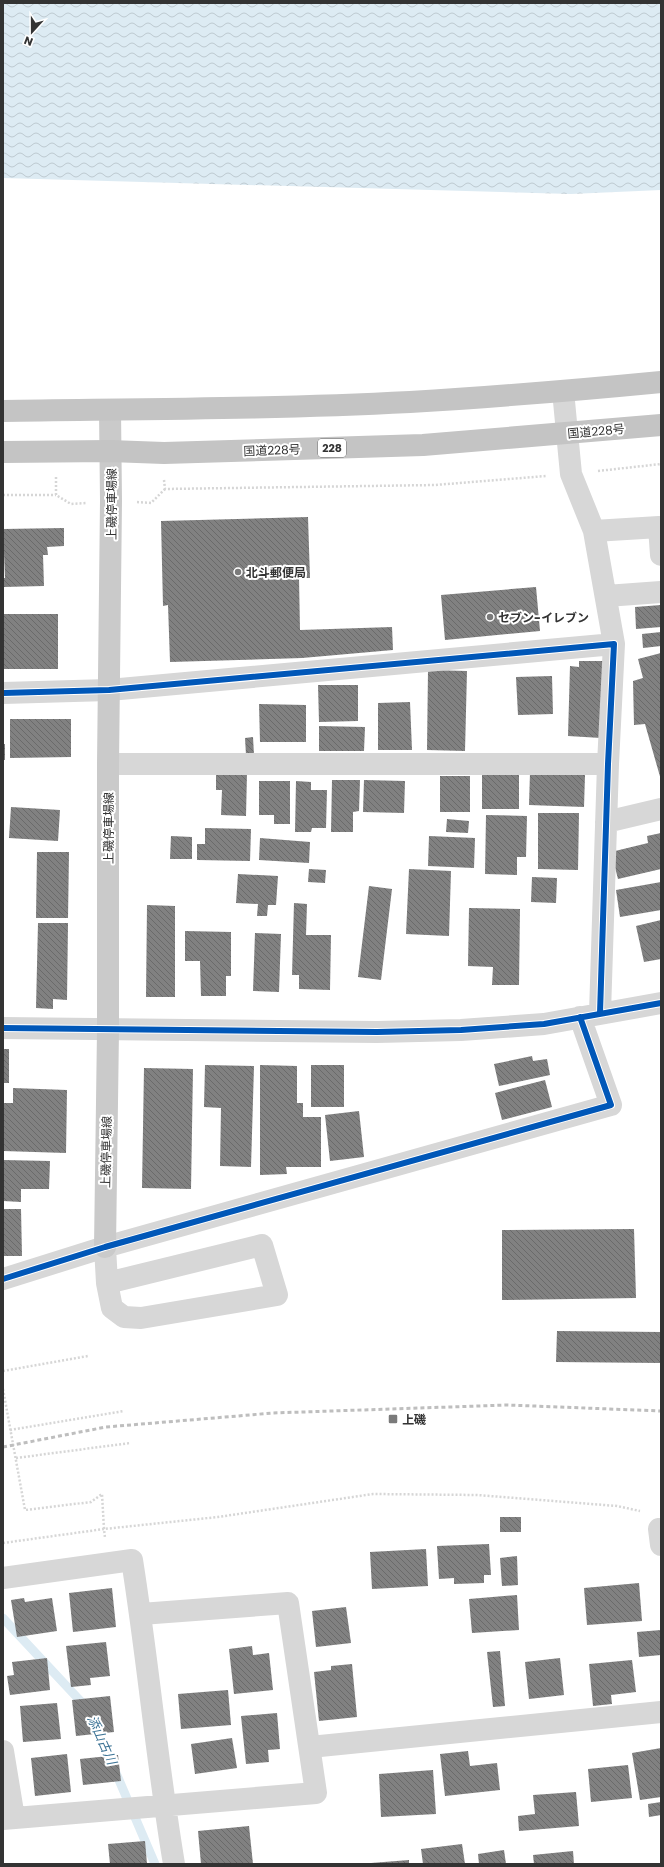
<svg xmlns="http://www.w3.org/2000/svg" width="664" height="1867" viewBox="0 0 664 1867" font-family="Poppins,'Noto Sans JP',sans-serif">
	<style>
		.water { fill: url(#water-waves) }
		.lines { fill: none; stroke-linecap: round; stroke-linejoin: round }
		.stream { stroke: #ddebf3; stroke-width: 9 }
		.building { fill: url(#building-back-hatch) }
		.path { stroke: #d6d6d6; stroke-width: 2.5; stroke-dasharray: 2 2; stroke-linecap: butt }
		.minor { stroke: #d7d7d7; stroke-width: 22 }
		.major { stroke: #cacaca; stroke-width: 22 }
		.highway { stroke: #c4c4c4; stroke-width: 22 }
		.rail { stroke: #bebebe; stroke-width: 3; stroke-dasharray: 4 3; stroke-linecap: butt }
		.cycleway-casing { stroke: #fff; stroke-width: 8 }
		.cycleway { stroke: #0057b8; stroke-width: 6 }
		.poi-dot { fill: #7a7a7a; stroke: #fff; stroke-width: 1.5 }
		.labels { text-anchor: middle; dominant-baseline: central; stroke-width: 4; stroke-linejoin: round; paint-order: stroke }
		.shield { fill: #fff; stroke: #707070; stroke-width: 1 }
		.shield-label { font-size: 11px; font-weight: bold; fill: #333 }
		.street-label { font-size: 12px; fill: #333; stroke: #fff }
		.poi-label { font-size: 12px; font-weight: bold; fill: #333; stroke: #fff; text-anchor: start }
		.water-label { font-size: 13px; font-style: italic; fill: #3f7597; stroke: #fff }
	</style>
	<defs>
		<pattern id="water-waves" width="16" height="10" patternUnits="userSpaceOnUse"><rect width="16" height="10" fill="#ddebf3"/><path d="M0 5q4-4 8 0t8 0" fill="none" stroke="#becad1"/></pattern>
		<pattern id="building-back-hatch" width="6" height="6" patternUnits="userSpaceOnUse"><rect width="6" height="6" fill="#818181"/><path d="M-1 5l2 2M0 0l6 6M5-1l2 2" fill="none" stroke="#6a6a6a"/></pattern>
	</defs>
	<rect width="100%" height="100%" fill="#fff"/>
	<path class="water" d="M 3,3 L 661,3 L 661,190 L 571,194 L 3,178 Z"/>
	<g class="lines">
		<path class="stream" d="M 3,1618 L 86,1707
			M 95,1724 L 155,1864"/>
	</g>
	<path class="building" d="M 308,517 L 310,578 L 299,578 L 300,630 L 392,627 L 393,650 L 302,658 L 170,662 L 168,605 L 163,606 L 161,521 Z
		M 64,528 L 64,546 L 47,547 L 48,555 L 43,555 L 44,586 L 3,587 L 3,578 L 5,578 L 3,529 Z
		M 536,587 L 540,631 L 445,640 L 441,595 Z
		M 661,605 L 661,627 L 636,629 L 635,607 Z
		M 3,614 L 58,614 L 58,669 L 3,669 Z
		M 661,632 L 661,646 L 643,648 L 642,634 Z
		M 661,653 L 661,780 L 645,724 L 634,725 L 633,681 L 643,678 L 638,659 Z
		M 579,661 L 603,661 L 601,738 L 568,736 L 570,666 L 579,667 Z
		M 428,670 L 467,671 L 465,751 L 427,750 Z
		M 552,676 L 553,714 L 518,715 L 516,677 Z
		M 318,685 L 358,685 L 358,721 L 319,722 Z
		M 410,702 L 412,750 L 378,750 L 378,703 Z
		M 259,704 L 306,705 L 306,742 L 260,742 Z
		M 10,719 L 71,719 L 71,757 L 10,758 Z
		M 319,726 L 365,727 L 364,751 L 319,751 Z
		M 253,737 L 254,755 L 246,755 L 245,738 Z
		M 3,744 L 5,744 L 5,760 L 3,760 Z
		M 216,771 L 247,773 L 246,816 L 221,815 L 222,790 L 216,790 Z
		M 530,773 L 585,775 L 584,807 L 529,805 Z
		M 482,774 L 519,774 L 519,809 L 482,809 Z
		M 440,776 L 470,776 L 470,812 L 440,812 Z
		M 332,780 L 360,780 L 359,811 L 353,812 L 353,832 L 331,832 Z
		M 364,780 L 405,781 L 404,813 L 363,812 Z
		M 259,781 L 290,781 L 290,824 L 274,824 L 274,815 L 259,815 Z
		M 296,781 L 311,782 L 311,790 L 327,790 L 326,828 L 312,828 L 311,832 L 295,832 Z
		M 11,807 L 60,810 L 58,841 L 9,838 Z
		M 538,813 L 579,813 L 578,870 L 538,869 Z
		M 486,815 L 527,816 L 526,857 L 517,857 L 517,875 L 485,874 Z
		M 447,819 L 469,821 L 468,833 L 446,832 Z
		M 205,828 L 251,829 L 250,861 L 197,860 L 197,844 L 205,844 Z
		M 661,833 L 661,869 L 618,879 L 611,852 L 648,843 L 647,836 Z
		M 171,836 L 192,837 L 192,859 L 170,859 Z
		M 429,836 L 475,838 L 474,868 L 428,866 Z
		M 260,838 L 310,842 L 309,863 L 259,860 Z
		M 37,852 L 69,852 L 68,918 L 36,918 Z
		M 309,869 L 326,870 L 325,883 L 308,882 Z
		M 409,869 L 451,871 L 449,936 L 406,934 Z
		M 238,874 L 278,876 L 276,905 L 268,905 L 267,916 L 257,916 L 258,904 L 236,903 Z
		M 532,877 L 557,878 L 556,903 L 531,902 Z
		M 661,882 L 661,910 L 620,917 L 616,890 Z
		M 369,886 L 392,889 L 381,980 L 358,977 Z
		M 294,903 L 307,904 L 306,935 L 331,935 L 330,990 L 299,989 L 299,975 L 292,975 Z
		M 147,905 L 175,906 L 175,997 L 146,997 Z
		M 469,908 L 520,909 L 519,985 L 492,985 L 493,967 L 468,966 Z
		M 661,920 L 661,959 L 644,962 L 636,926 Z
		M 38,923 L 68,923 L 67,1000 L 53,999 L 53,1009 L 36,1008 Z
		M 185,931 L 231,932 L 231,976 L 226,976 L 226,996 L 201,996 L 200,961 L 185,961 Z
		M 255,933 L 281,934 L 279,992 L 253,991 Z
		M 3,1049 L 9,1049 L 9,1083 L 3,1083 Z
		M 532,1056 L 533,1061 L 547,1059 L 550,1075 L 499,1086 L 494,1064 Z
		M 205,1065 L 254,1066 L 251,1167 L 220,1166 L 221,1108 L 204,1107 Z
		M 260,1065 L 297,1066 L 297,1103 L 303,1103 L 303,1117 L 321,1117 L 321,1167 L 286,1167 L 287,1174 L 260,1175 Z
		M 311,1065 L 344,1065 L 344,1107 L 311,1107 Z
		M 144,1068 L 193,1069 L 191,1189 L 142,1188 Z
		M 545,1080 L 552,1107 L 502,1120 L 495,1093 Z
		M 13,1088 L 67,1090 L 66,1153 L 3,1151 L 3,1103 L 13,1103 Z
		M 359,1111 L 364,1157 L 330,1161 L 325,1115 Z
		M 3,1160 L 50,1161 L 49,1189 L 21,1189 L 21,1202 L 3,1201 Z
		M 3,1209 L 21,1209 L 22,1256 L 3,1256 Z
		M 634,1229 L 636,1298 L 502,1300 L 502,1230 Z
		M 557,1331 L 661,1332 L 661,1363 L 556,1362 Z
		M 500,1517 L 521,1517 L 521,1532 L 500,1532 Z
		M 489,1544 L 491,1575 L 484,1575 L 484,1583 L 454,1584 L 454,1578 L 439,1579 L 437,1546 Z
		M 426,1549 L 428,1586 L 372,1589 L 370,1552 Z
		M 517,1556 L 518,1585 L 502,1586 L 500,1558 Z
		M 639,1583 L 642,1621 L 587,1625 L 584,1588 Z
		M 112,1588 L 116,1627 L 73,1632 L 69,1593 Z
		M 517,1595 L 519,1630 L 472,1633 L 469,1599 Z
		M 24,1598 L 25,1602 L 52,1598 L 57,1631 L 17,1637 L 11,1600 Z
		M 346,1607 L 351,1643 L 316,1647 L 312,1611 Z
		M 661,1630 L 661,1655 L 639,1657 L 637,1632 Z
		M 106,1642 L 110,1676 L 90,1678 L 91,1685 L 71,1687 L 66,1646 Z
		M 252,1646 L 253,1655 L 269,1653 L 273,1690 L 234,1694 L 229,1649 Z
		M 500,1651 L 505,1706 L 493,1707 L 487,1652 Z
		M 47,1658 L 50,1690 L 10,1695 L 7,1676 L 14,1675 L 12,1662 Z
		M 560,1658 L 564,1695 L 529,1699 L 525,1662 Z
		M 632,1660 L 636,1692 L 611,1695 L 612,1704 L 593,1706 L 589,1664 Z
		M 352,1664 L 357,1717 L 319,1721 L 314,1672 L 331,1670 L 331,1666 Z
		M 228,1690 L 231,1725 L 181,1729 L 178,1694 Z
		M 110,1696 L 114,1732 L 76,1736 L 72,1700 Z
		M 57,1703 L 61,1739 L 23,1742 L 20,1706 Z
		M 277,1713 L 280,1749 L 268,1750 L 269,1762 L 246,1764 L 241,1716 Z
		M 232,1738 L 237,1768 L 195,1774 L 191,1744 Z
		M 661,1748 L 661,1797 L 640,1800 L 632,1753 Z
		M 468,1751 L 470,1766 L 497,1763 L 500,1790 L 445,1796 L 440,1754 Z
		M 67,1754 L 71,1792 L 35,1796 L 31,1758 Z
		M 118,1755 L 121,1781 L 83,1785 L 80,1759 Z
		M 628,1765 L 632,1798 L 591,1802 L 588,1769 Z
		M 433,1770 L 436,1814 L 381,1817 L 379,1774 Z
		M 576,1792 L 579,1826 L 519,1831 L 518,1816 L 535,1814 L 533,1795 Z
		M 661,1802 L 661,1815 L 649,1817 L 648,1804 Z
		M 249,1826 L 253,1864 L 201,1864 L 198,1831 Z
		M 145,1841 L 147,1864 L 110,1864 L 108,1844 Z
		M 462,1844 L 465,1864 L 423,1864 L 421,1849 Z
		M 504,1850 L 506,1864 L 479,1864 L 478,1854 Z
		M 573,1851 L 574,1864 L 534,1864 L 533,1855 Z
		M 409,1860 L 409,1864 L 371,1864 L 371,1863 Z"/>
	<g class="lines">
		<path class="path" d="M 598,471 L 661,464
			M 56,477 L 56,495 L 71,504 L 86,503
			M 164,480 L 165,489 L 435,485 L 546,476
			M 3,495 L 56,495
			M 137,502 L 151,503 L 165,489
			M 3,1371 L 88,1356
			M 3,1389 L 25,1510 L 91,1502 L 102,1494 L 104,1529 L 218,1517 L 373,1494 L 477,1495 L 617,1506 L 640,1511
			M 10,1430 L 124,1411
			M 16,1458 L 130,1443
			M 3,1543 L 104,1529 L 105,1538"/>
		<path class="minor" d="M 563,391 L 571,474 L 594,531 L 614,644
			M 594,531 L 659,527 L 661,555
			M 606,596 L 661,592
			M 3,693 L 109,690 L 614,644 L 608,764 L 600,1013
			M 108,764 L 608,764
			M 606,822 L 661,809
			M 3,1028 L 377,1032 L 461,1030 L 544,1024 L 661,1003
			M 105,1247 L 107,1283 L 112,1308 L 124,1317 L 141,1318 L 277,1295 L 262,1245 L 107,1283
			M 3,1279 L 105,1247 L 611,1105 L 580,1017
			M 659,1529 L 661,1545
			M 3,1578 L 132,1560 C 148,1661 157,1763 174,1864
			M 310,1747 L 661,1712
			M 3,1751 L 14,1818
			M 3,1819 L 316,1793 L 288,1603 L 141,1614"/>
		<path class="major" d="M 105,1247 L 108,1030 L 108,764 L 111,501 L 110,410"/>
		<path class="highway" d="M 3,411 C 139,409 275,409 410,402 C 494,397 578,390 661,382
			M 3,452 L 110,451 L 164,453 L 423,445 L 661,425"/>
		<path class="rail" d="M 3,1447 L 106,1427 L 273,1413 L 508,1405 L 661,1411"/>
		<g class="cycleway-casing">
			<path id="cycleway" d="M 3,693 L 109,690 L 614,644 L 608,764 L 600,1013
				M 3,1028 L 377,1032 L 461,1030 L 544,1024 L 661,1003
				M 3,1279 L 105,1247 L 611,1105 L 580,1017"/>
		</g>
		<use href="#cycleway" class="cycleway"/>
	</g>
	<g class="poi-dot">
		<circle cx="238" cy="572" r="4"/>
		<circle cx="490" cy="617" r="4"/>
		<rect x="388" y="1414" width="10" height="10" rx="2"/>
	</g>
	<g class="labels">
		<rect class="shield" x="318" y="439" width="28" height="18" rx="3"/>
		<g class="shield-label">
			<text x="332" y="448">228</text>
		</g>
		<g class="street-label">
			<text transform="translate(596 431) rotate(-5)">国道228号</text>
			<text transform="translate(272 450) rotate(-2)">国道228号</text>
			<text transform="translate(111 504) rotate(-90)">上磯停車場線</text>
			<text transform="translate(108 828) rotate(-90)">上磯停車場線</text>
			<text transform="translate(106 1152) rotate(-89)">上磯停車場線</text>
		</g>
		<g class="poi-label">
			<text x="246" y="572">北斗郵便局</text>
			<text x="498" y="617">セブン-イレブン</text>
			<text x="402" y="1419">上磯</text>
		</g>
		<g class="water-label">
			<text transform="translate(102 1740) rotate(66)">添山古川</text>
		</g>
	</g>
	<rect width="664" height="1867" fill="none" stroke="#333333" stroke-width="8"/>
	<g transform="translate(32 32) rotate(201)" stroke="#ffffff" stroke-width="3" paint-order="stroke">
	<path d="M0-3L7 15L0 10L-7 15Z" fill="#333333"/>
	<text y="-6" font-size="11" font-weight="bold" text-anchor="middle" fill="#333333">N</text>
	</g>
</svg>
